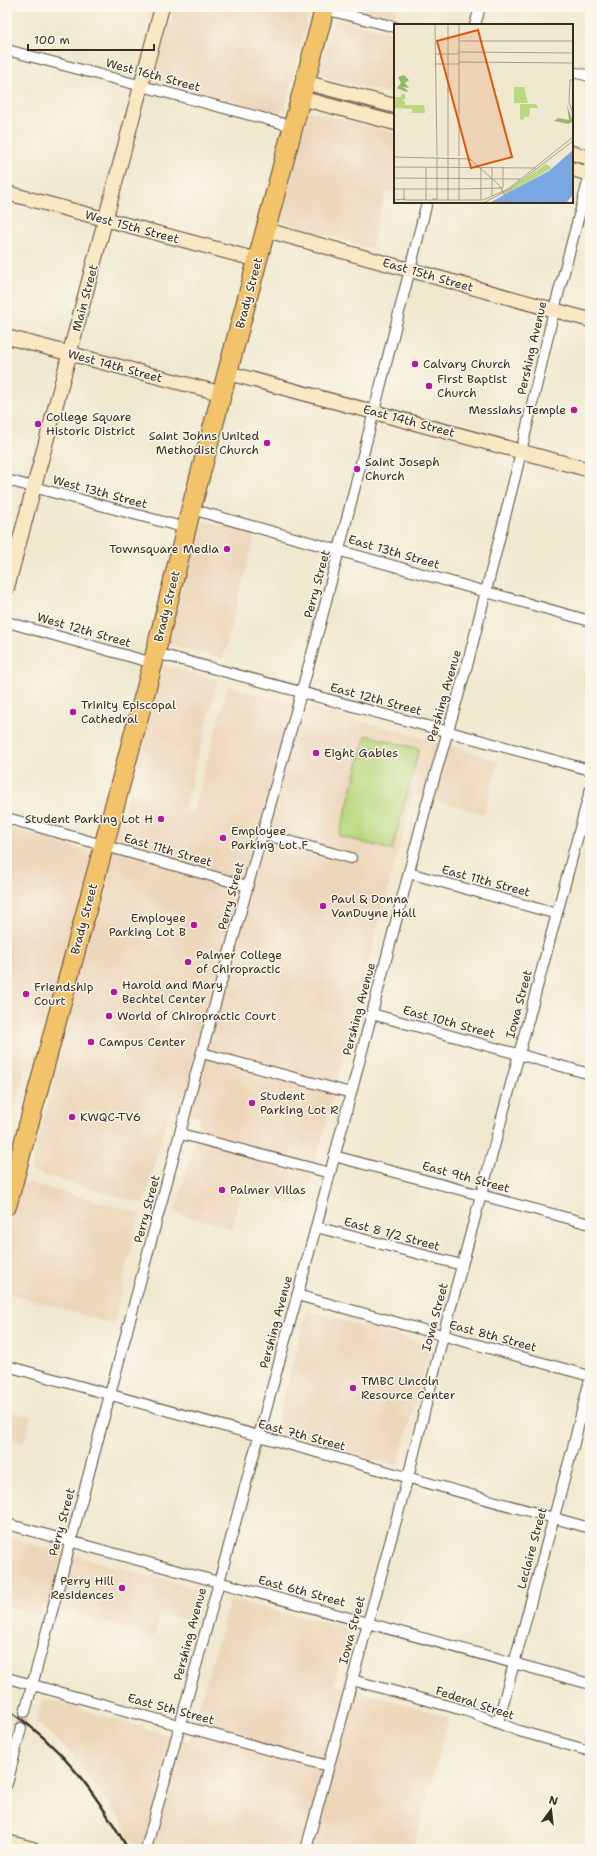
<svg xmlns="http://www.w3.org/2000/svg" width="597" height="1856" viewBox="0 0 597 1856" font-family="'Shantell Sans',sans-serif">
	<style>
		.built { fill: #edd7bb }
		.green { fill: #b9d87f; stroke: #7a814e }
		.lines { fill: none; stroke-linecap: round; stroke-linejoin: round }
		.street-tunnel { stroke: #ccc3ac; stroke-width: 10; stroke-dasharray: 10 5; stroke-linecap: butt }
		.street-casing { stroke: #564739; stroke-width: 12 }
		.secondary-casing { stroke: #564739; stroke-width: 16 }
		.highway-casing { stroke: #564739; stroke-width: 21 }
		.street { stroke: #fff; stroke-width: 10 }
		.secondary { stroke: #fae7c3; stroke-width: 14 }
		.highway { stroke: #f2c36a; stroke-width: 19 }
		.rail { stroke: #3b2a1e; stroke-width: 2.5 }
		.poi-dot { fill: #b5179e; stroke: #fbf7ec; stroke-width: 1.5 }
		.labels { text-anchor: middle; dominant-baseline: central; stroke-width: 3; stroke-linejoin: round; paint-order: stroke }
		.street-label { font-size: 12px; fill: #3b2a1e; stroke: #fbf7ec }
		.poi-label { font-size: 12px; fill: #3b2a1e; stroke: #fbf7ec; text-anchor: start }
		.inset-road { fill: none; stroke: #a89d89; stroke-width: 1 }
		.view { fill: #df570d; fill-opacity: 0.15; stroke: #df570d; stroke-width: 2 }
		.inset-edge { fill: none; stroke: #3b2a1e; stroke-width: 2 }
	</style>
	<rect width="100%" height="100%" fill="#fbf7ec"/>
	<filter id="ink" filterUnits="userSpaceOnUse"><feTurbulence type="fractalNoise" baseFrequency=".025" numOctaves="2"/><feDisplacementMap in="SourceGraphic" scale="8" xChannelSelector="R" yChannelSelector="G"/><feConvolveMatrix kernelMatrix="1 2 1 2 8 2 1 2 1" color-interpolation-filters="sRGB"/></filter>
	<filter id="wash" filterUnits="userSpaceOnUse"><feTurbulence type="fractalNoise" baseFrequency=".012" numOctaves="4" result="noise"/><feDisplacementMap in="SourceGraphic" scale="16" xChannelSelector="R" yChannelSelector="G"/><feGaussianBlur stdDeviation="0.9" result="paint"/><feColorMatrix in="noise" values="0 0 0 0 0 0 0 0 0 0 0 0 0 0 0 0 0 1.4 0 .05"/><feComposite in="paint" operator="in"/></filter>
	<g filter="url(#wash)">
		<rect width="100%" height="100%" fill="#f0e9d0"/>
		<path class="built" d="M 174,7 L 311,7 L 285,108 L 279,113 L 153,80 Z
			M 342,7 L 397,7 L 393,21 Z
			M 338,19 L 395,34 L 395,95 L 318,75 L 333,22 Z
			M 308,111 L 395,133 L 395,193 L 386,190 L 371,248 L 281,222 Z
			M 201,520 L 255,534 L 223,658 L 167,644 Z
			M 162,665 L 218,680 L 184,810 L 193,812 L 228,686 L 428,739 L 499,761 L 484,814 L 413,794 L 304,1207 L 242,1191 L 232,1229 L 175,1213 L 200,1117 L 170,1109 L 144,1204 L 30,1171 L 54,1077 L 26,1069 L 7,1139 L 7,827 L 107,856 L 128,795 Z
			M 7,1177 L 140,1213 L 113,1324 L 7,1293 Z
			M 307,1311 L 431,1345 L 398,1466 L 274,1432 Z
			M 7,1411 L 31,1417 L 24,1443 L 7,1438 Z
			M 7,1537 L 201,1590 L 193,1621 L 161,1614 L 154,1637 L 42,1605 L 40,1615 L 7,1606 Z
			M 230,1599 L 349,1628 L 334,1684 L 449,1717 L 413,1849 L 140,1849 L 130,1839 L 120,1818 L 70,1752 L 36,1722 L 43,1698 L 189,1741 Z"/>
		<path class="green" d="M 366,735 L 419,749 L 392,850 L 339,836 Z"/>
	</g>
	<g filter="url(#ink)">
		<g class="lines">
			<path class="street-tunnel" d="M 21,1728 L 25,1712"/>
			<g class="street-casing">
				<path id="street" d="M 324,9 L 395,27
					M 475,25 L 480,7
					M 7,50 L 292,126
					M 572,72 L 590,76
					M 7,480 L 186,528
					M 191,509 L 590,621
					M 7,622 L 153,663
					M 156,653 L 590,770
					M 7,818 L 247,886
					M 262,834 L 351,858
					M 409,873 L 557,914
					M 372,1014 L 590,1074
					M 202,1053 L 351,1093
					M 181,1134 L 330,1173
					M 334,1156 L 590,1224
					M 316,1227 L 462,1265
					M 297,1295 L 590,1376
					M 7,1366 L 590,1528
					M 7,1524 L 590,1684
					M 7,1678 L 328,1766
					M 352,1680 L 467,1711 L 519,1731 L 590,1751
					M 25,1712 L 196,1073 L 321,621 L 427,202
					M 498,1722 L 573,1447 L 590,1379
					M 7,1784 L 21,1728
					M 146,1849 L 316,1227 L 427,803 L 468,662 L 517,469 L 554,310 L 590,174
					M 306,1849 L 408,1477 L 443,1336 L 590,791"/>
			</g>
			<g class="secondary-casing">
				<path id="secondary" d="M 304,82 L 395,106
					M 300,98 L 395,123
					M 572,153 L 590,158
					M 572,169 L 590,174
					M 7,193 L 258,260
					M 266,230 L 590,320
					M 7,337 L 223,394
					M 228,373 L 590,470
					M 7,588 L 162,7
					M 7,1842 L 33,1849"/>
			</g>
			<g class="highway-casing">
				<path id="highway" d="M 7,1205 L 153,663 L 191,509 L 325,7"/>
			</g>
			<use href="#street" class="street"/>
			<use href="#secondary" class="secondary"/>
			<use href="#highway" class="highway"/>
			<path class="rail" d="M 7,1709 C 62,1746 95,1792 128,1849"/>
		</g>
	</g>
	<g class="poi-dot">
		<circle cx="415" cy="364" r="4"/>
		<circle cx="429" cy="386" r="4"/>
		<circle cx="574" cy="410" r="4"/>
		<circle cx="38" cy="424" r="4"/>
		<circle cx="267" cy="443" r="4"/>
		<circle cx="357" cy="469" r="4"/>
		<circle cx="227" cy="549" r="4"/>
		<circle cx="73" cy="712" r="4"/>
		<circle cx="316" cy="753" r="4"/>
		<circle cx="161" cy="819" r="4"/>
		<circle cx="223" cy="838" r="4"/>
		<circle cx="323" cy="906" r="4"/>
		<circle cx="194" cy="925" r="4"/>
		<circle cx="188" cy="962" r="4"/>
		<circle cx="114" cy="992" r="4"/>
		<circle cx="26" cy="994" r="4"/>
		<circle cx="109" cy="1016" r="4"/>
		<circle cx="91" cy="1042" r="4"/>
		<circle cx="252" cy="1103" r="4"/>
		<circle cx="72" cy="1117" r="4"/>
		<circle cx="222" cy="1190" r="4"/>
		<circle cx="353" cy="1388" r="4"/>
		<circle cx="122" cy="1588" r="4"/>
	</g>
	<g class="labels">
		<g class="street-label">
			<text transform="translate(153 75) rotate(15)">West 16th Street</text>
			<text transform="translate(132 227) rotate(15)">West 15th Street</text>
			<text transform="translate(428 275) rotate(16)">East 15th Street</text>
			<text transform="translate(249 293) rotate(-75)">Brady Street</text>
			<text transform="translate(85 298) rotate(-75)">Main Street</text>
			<text transform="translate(532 348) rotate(-77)">Pershing Avenue</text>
			<text transform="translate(115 366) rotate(15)">West 14th Street</text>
			<text transform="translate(409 421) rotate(15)">East 14th Street</text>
			<text transform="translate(100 492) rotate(15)">West 13th Street</text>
			<text transform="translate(394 552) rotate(16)">East 13th Street</text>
			<text transform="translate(317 584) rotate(-75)">Perry Street</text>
			<text transform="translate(167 606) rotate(-76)">Brady Street</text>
			<text transform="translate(84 630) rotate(16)">West 12th Street</text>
			<text transform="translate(444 696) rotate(-74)">Pershing Avenue</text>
			<text transform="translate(376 699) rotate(15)">East 12th Street</text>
			<text transform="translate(168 850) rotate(16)">East 11th Street</text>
			<text transform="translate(486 881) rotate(15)">East 11th Street</text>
			<text transform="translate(231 896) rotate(-75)">Perry Street</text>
			<text transform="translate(84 919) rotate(-75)">Brady Street</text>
			<text transform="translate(519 1004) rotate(-75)">Iowa Street</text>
			<text transform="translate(359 1009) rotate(-75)">Pershing Avenue</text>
			<text transform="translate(449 1022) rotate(15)">East 10th Street</text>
			<text transform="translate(466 1177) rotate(15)">East 9th Street</text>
			<text transform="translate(147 1209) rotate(-75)">Perry Street</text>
			<text transform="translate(392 1234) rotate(15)">East 8 1/2 Street</text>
			<text transform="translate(435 1317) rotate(-75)">Iowa Street</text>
			<text transform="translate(276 1322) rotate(-75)">Pershing Avenue</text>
			<text transform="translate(493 1336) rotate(15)">East 8th Street</text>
			<text transform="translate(302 1435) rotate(15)">East 7th Street</text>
			<text transform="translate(62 1522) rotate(-75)">Perry Street</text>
			<text transform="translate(532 1548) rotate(-75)">Leclaire Street</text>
			<text transform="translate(302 1591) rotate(15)">East 6th Street</text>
			<text transform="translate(352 1630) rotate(-75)">Iowa Street</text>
			<text transform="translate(190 1634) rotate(-75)">Pershing Avenue</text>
			<text transform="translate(475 1703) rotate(18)">Federal Street</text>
			<text transform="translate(171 1709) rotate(15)">East 5th Street</text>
		</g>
		<g class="poi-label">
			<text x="423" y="364">Calvary Church</text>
			<text x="437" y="379">First Baptist<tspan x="437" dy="14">Church</tspan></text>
			<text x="566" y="410" text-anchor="end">Messiahs Temple</text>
			<text x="46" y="417">College Square<tspan x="46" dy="14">Historic District</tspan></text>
			<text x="259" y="436" text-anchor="end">Saint Johns United<tspan x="259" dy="14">Methodist Church</tspan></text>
			<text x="365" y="462">Saint Joseph<tspan x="365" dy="14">Church</tspan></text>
			<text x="219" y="549" text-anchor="end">Townsquare Media</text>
			<text x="81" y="705">Trinity Episcopal<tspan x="81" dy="14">Cathedral</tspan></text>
			<text x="324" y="753">Eight Gables</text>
			<text x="153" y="819" text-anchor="end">Student Parking Lot H</text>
			<text x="231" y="831">Employee<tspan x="231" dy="14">Parking Lot F</tspan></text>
			<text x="331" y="899">Paul &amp; Donna<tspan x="331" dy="14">VanDuyne Hall</tspan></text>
			<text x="186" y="918" text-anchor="end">Employee<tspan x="186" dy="14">Parking Lot B</tspan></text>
			<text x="196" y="955">Palmer College<tspan x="196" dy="14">of Chiropractic</tspan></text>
			<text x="122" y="985">Harold and Mary<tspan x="122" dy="14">Bechtel Center</tspan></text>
			<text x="34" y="987">Friendship<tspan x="34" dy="14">Court</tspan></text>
			<text x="117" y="1016">World of Chiropractic Court</text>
			<text x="99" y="1042">Campus Center</text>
			<text x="260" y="1096">Student<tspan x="260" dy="14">Parking Lot R</tspan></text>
			<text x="80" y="1117">KWQC-TV6</text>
			<text x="230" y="1190">Palmer Villas</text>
			<text x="361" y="1381">TMBC Lincoln<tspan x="361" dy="14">Resource Center</tspan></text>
			<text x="114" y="1581" text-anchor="end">Perry Hill<tspan x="114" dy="14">Residences</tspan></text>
		</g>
	</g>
	<g transform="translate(394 24)">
		<rect width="179" height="179" fill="#f0e9d0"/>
		<path d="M 120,63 L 130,63 L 134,79 L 120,79 ZM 7,70 L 11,70 L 11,75 L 8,77 L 11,77 L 11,81 L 30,81 L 31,89 L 18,89 L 18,85 L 0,84 L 0,73 L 7,73 ZM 126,80 L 142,80 L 144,84 L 136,84 L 135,93 L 130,93 L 130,96 L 126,95 ZM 152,140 L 158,144 L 111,171 L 110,169 Z" fill="#b9d87f"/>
		<path d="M 10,51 L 15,56 L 11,59 L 15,64 L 9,63 L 14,67 L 12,68 L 3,64 L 7,59 L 4,53 ZM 173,81 L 179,98 L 174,100 L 160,97 L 164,94 L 175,96 Z" fill="#92b86e"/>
		<path d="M 179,126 L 179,171 L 172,179 L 95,179 L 155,147 Z" fill="#78a7e1"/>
		<path class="inset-road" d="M 41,0 L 43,132M 54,0 L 54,69 L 54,63M 65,17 L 179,17M 65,28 L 179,29M 42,30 L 65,30M 65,38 L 179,39M 42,40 L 65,40M 179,56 L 176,56 L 175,78 L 179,90M 54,132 L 54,69M 65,132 L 65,0M 0,133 L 76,135 L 105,161 L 115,179M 0,143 L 142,144M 87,143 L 87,176M 98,143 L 98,172M 109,143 L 109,164M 0,154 L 126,155M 0,165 L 10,165 L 10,176 L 65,176 L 65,134M 10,165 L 65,165M 65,165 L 109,164M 109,167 L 115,179M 38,175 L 43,175 L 43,133M 0,176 L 12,175M 32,176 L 32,143M 54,176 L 54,133M 65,176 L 89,176 L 114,165 L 179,113M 89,179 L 116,165 L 179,117"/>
		<path class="view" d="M 84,6 L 118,133 L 77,144 L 43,17 Z"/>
		<rect width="179" height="179" class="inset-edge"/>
	</g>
	<rect width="597" height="1856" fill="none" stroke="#fbf7ec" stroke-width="24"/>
	<g transform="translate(551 1810) rotate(15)" stroke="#fbf7ec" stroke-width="3" paint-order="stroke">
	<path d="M0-3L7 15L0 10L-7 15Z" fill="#3b2a1e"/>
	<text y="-6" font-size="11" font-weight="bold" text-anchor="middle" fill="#3b2a1e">N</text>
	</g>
	<path d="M28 44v6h126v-6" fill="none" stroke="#3b2a1e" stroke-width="2"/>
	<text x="34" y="44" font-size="12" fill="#3b2a1e" stroke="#fbf7ec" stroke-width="3" paint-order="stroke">100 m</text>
</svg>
